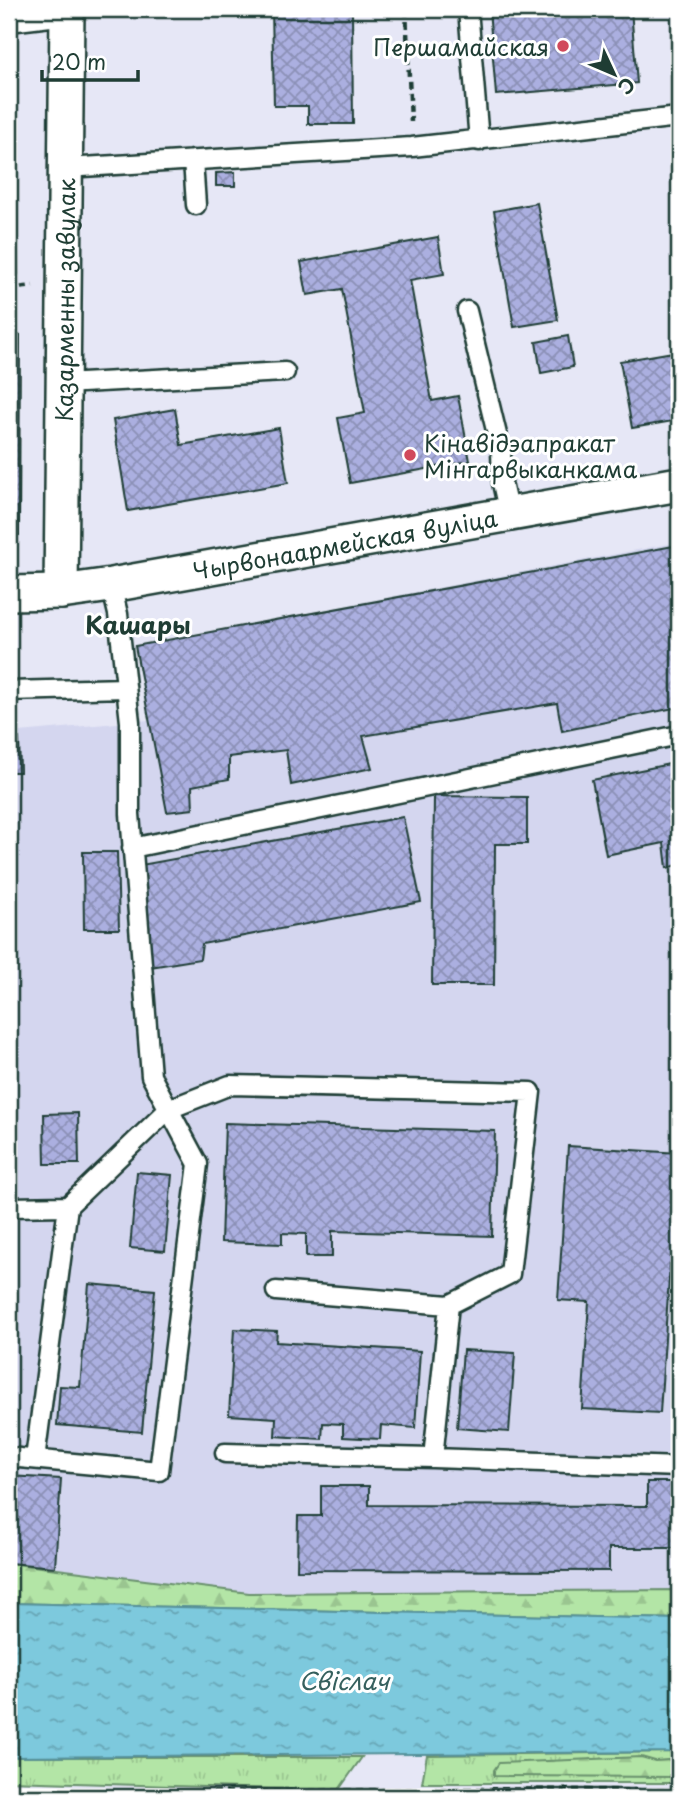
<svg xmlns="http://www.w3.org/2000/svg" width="688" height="1806" viewBox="0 0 688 1806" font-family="'Playpen Sans',sans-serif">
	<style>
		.built { fill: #d4d6ef }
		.grass { fill: url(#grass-tufts); stroke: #69916d; stroke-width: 2 }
		.forest { fill: url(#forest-firs); stroke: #69916d; stroke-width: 2 }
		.water { fill: url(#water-ripples); stroke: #579199; stroke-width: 2 }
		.building { fill: url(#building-cross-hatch); stroke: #1f3d34; stroke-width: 2 }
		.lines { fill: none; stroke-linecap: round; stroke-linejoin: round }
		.lane-casing { stroke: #1f3d34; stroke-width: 23 }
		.street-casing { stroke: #1f3d34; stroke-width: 38 }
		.path { stroke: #1f3d34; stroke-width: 4.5; stroke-dasharray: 7 5; stroke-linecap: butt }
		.lane { stroke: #fff; stroke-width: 18 }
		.street { stroke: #fff; stroke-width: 33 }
		.poi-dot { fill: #d1495b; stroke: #fff; stroke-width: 2.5 }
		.labels { text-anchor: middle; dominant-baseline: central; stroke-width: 6; stroke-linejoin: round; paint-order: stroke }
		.poi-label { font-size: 23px; fill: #1f3d34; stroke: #fff; text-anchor: end }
		.street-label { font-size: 23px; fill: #1f3d34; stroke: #fff }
		.neighbourhood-label { font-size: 24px; font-weight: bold; fill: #1f3d34; stroke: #fff }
		.water-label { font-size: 24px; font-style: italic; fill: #36605e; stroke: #fff }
	</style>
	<defs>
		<pattern id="grass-tufts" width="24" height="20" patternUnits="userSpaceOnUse" patternTransform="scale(1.75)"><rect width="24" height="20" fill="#b3e5a6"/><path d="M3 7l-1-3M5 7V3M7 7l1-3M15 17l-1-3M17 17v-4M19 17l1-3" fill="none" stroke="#9ac590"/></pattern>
		<pattern id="forest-firs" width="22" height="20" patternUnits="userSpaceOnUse" patternTransform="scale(1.75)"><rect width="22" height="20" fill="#b3e5a6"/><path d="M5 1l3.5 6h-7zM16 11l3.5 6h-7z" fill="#9ac590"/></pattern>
		<pattern id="water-ripples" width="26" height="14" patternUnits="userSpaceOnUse" patternTransform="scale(1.75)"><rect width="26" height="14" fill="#7dc9dd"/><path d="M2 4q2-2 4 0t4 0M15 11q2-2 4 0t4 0" fill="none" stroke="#66a4b4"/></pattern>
		<pattern id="building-cross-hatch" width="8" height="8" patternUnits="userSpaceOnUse" patternTransform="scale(1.75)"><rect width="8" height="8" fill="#abafe0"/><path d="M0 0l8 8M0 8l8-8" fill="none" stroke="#8b90b6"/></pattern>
	</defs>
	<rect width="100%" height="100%" fill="#e6e7f6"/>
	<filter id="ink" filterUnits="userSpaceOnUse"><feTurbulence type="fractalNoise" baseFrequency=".0143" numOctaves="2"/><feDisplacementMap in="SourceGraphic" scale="14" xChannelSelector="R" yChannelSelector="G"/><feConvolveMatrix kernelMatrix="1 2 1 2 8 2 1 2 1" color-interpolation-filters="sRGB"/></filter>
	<g filter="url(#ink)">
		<path class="built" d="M 679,542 L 679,1593 L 249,1593 L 9,1563 L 9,733 L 149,720 L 135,646 Z"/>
		<path class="grass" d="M 679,1752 L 679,1783 L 422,1783 L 427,1755 Z
			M 9,1757 L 362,1757 L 338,1791 L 9,1781 Z"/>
		<path class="forest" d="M 9,1563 L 249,1593 L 679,1590 L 679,1619 L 9,1603 Z
			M 641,1757 L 655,1761 L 679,1759 L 679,1777 L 494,1776 L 494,1770 L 499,1763 Z"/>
		<path class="water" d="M 9,1603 L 679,1619 L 679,1752 L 9,1757 Z"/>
		<path class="building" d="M 272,9 L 352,9 L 353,124 L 308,124 L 308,106 L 274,106 Z
			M 489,9 L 631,9 L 637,83 L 496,95 Z
			M 9,61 L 12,61 L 18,274 L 9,275 Z
			M 235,172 L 235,186 L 216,186 L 216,173 Z
			M 537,203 L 558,320 L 514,327 L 494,211 Z
			M 438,237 L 444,274 L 410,280 L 432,401 L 458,396 L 470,461 L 350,483 L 338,418 L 365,413 L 342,289 L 307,295 L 301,262 Z
			M 9,335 L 20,335 L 19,535 L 9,536 Z
			M 568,336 L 573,367 L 541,373 L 536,342 Z
			M 679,351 L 679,420 L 632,428 L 620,361 Z
			M 175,409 L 181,445 L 279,428 L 288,483 L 128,511 L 113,420 Z
			M 679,545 L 679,707 L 562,731 L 557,703 L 363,736 L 372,768 L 291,785 L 286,750 L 229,757 L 229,779 L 192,786 L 193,809 L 167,812 L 135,646 Z
			M 9,738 L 19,738 L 20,772 L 9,772 Z
			M 679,762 L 679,865 L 667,868 L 664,843 L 606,855 L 592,780 Z
			M 434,796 L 527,797 L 527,844 L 495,844 L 494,985 L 432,985 Z
			M 403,817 L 421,902 L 202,944 L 200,959 L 150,967 L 141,865 Z
			M 83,852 L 117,852 L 119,929 L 84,929 Z
			M 78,1113 L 79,1164 L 45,1164 L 44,1114 Z
			M 225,1123 L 495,1131 L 492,1236 L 332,1231 L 332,1257 L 306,1257 L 306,1234 L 282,1233 L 282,1244 L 221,1242 Z
			M 568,1146 L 679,1153 L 679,1265 L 670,1264 L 660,1413 L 582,1409 L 589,1302 L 558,1300 Z
			M 137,1172 L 172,1175 L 165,1251 L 130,1248 Z
			M 89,1284 L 155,1290 L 142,1432 L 57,1425 L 60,1386 L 80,1387 Z
			M 234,1329 L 277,1331 L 276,1342 L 420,1351 L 415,1428 L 381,1425 L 380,1439 L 343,1437 L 343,1424 L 323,1423 L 322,1439 L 275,1436 L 276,1418 L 229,1415 Z
			M 463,1350 L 515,1353 L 509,1432 L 457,1428 Z
			M 9,1476 L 61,1479 L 55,1567 L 9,1563 Z
			M 647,1482 L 679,1482 L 679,1548 L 609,1548 L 609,1571 L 297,1570 L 298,1516 L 321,1516 L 321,1486 L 369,1486 L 369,1505 L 647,1506 Z"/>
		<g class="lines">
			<g class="lane-casing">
				<path id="lane" d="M 468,9 L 479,141
					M 9,22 L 67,15
					M 193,160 L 196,205
					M 66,168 L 412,147 L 679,117
					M 467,311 L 501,451 L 502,483 L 509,514
					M 63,384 L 285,372
					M 9,691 L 126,688
					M 132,848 L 679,735
					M 9,1207 L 68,1206 L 169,1109 L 230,1085 L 531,1092 L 510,1274 L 449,1305 L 433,1458 L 225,1453
					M 276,1291 L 449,1305
					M 9,1457 L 159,1471 L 198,1164 L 151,1076 L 130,814 L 130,722 L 118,614 L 111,585
					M 433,1458 L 679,1467
					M 35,1459 L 68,1206"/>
			</g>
			<g class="street-casing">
				<g id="street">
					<path id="s1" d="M 61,592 L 67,9"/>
					<path id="s2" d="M 9,593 L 61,592 L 111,585 L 679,484"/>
				</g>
			</g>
			<path class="path" d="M 406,9 L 411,122
				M 9,289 L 33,286
				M 9,1795 L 469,1789 L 679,1791"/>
			<use href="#lane" class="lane"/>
			<use href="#street" class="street"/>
		</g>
	</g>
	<g class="poi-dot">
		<circle cx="563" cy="46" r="7"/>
		<circle cx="410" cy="455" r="7"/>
	</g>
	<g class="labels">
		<g class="poi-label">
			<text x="549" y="46">Першамайская</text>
			<text x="424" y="442" text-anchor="start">Кінавідэапракат<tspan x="424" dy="26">Мінгарвыканкама</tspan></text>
		</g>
		<g class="street-label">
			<text stroke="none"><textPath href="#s1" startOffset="292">Казарменны завулак</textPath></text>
			<text stroke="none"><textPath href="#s2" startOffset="340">Чырвонаармейская вуліца</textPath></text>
		</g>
		<g class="neighbourhood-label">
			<text x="138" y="624">Кашары</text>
		</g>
		<g class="water-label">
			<text x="344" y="1680">Свіслач</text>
		</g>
	</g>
	<rect width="688" height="1806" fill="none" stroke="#fff" stroke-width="35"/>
	<rect x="18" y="18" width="653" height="1771" fill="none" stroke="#1f3d34" stroke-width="2.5" filter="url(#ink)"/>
	<g transform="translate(614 74) rotate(134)" stroke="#ffffff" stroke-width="5" paint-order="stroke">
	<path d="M0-5L12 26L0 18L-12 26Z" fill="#1f3d34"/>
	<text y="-10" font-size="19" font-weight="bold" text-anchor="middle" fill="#1f3d34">С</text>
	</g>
	<path d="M42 70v10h96v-10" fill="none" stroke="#1f3d34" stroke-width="3.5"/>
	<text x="52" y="70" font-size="21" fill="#1f3d34" stroke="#ffffff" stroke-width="5" paint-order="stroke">20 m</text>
</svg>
